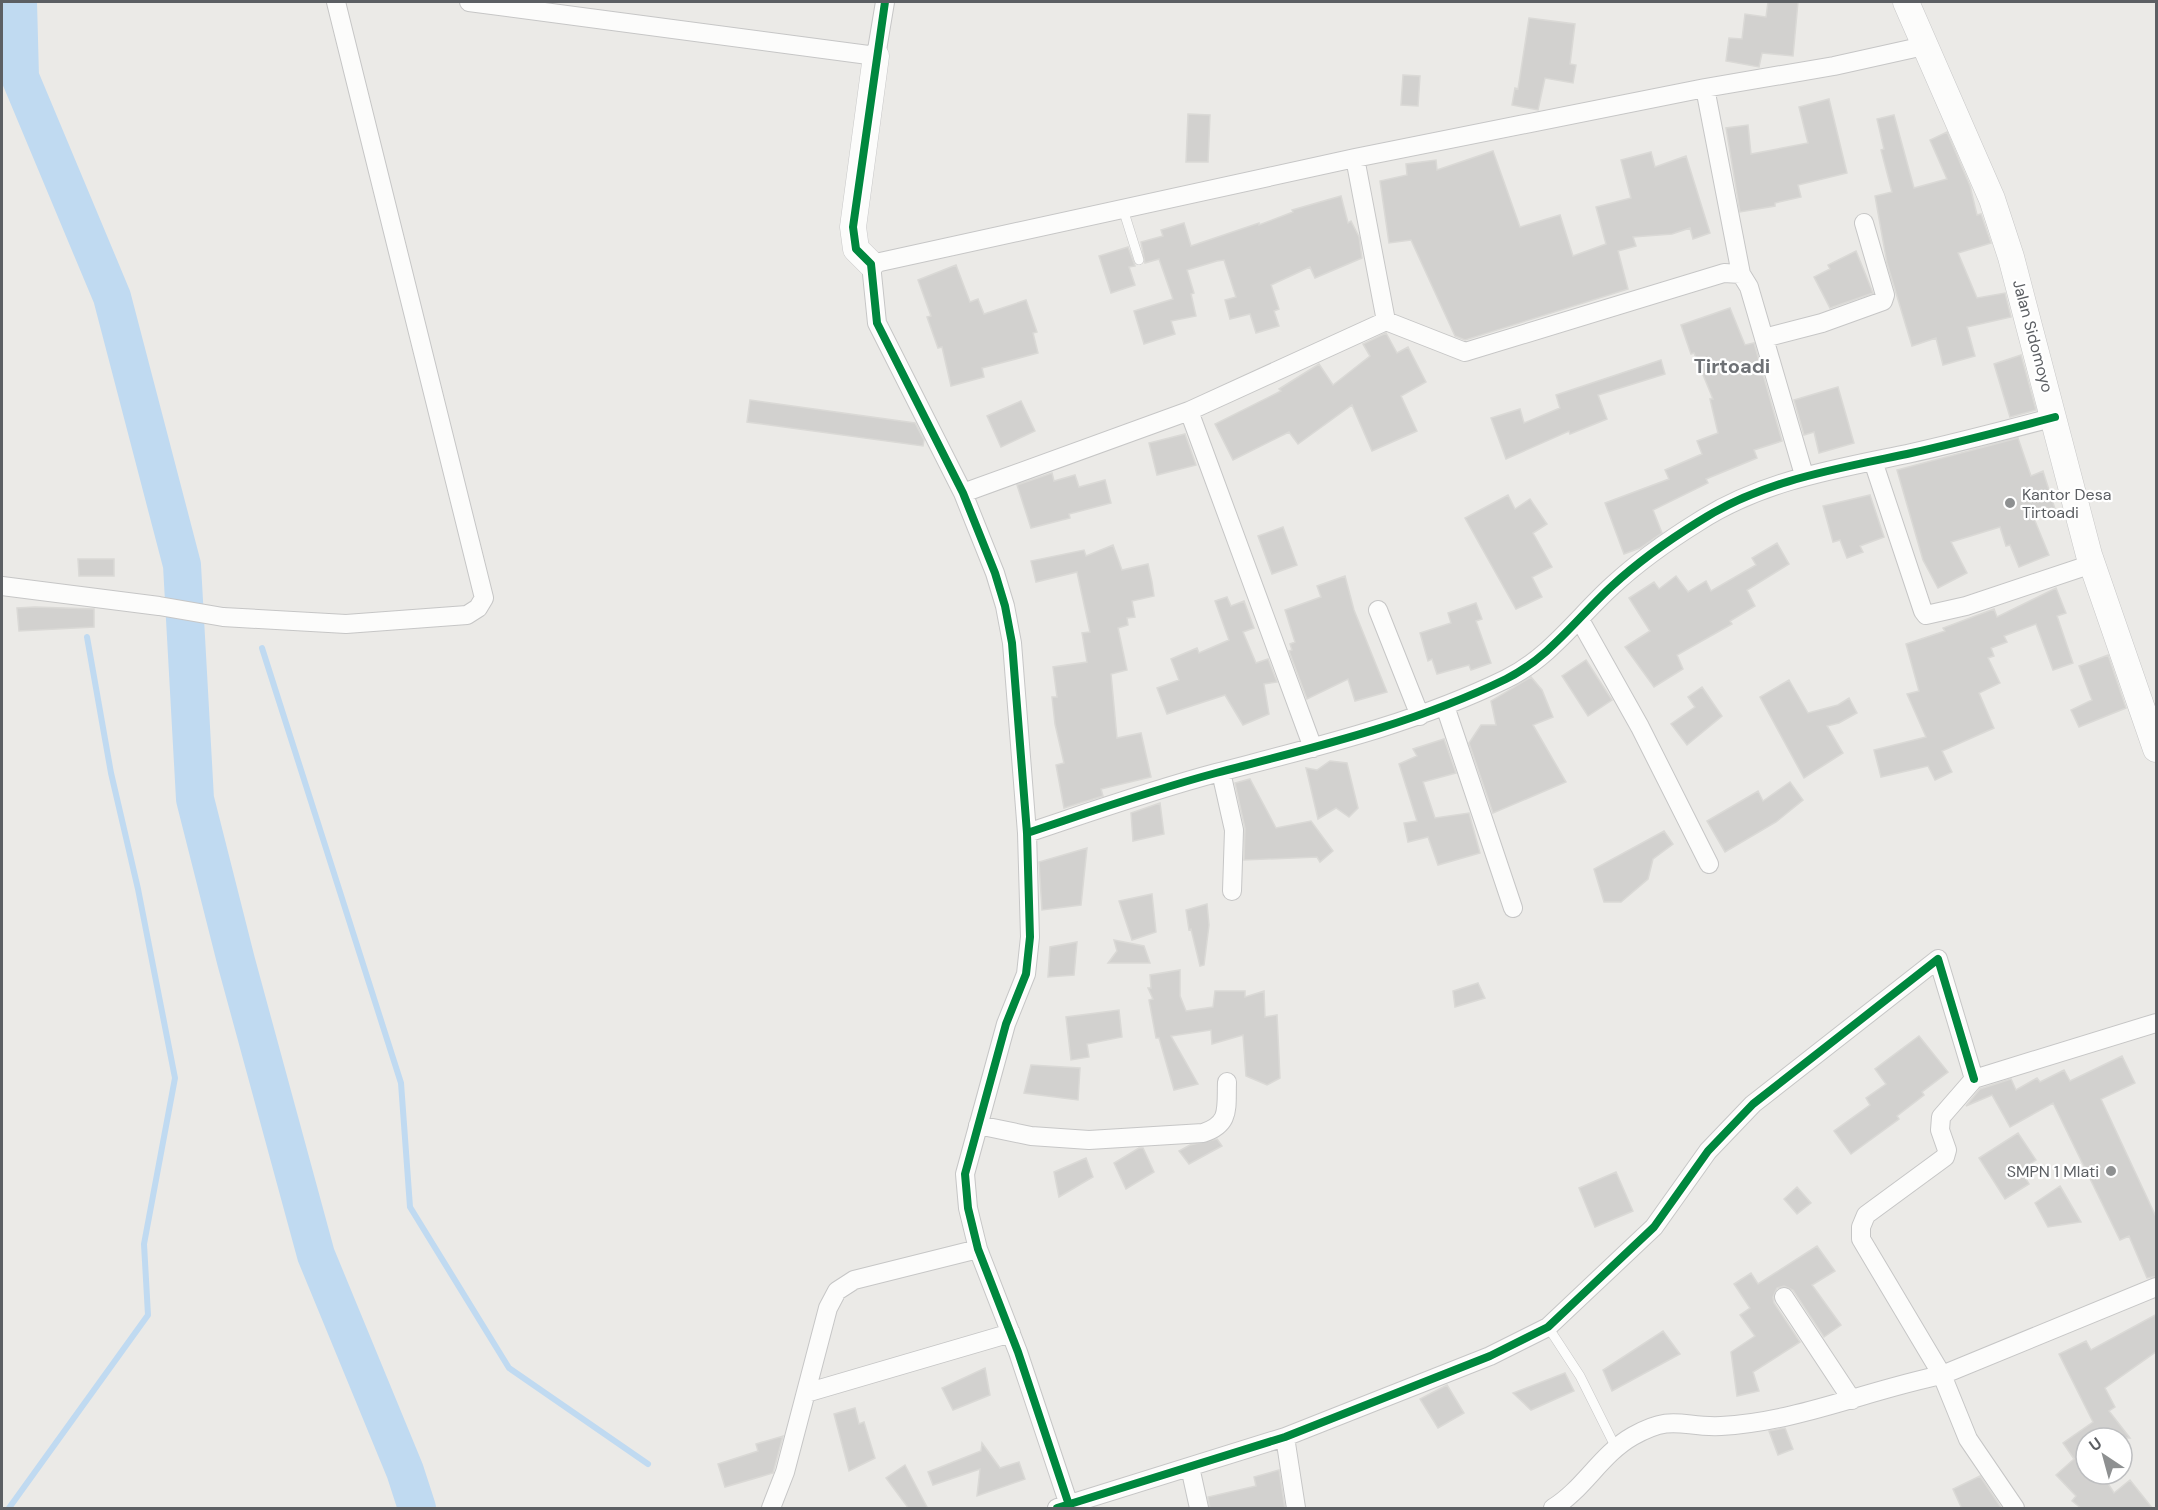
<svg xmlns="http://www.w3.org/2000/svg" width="2158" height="1510" viewBox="0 0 2158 1510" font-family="'DM Sans',sans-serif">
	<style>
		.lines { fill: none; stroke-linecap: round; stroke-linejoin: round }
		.stream { stroke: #c0daf1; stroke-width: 6 }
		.river { stroke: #c0daf1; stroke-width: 38 }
		.building { fill: #d2d1cf; stroke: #dad9d6; stroke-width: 1.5 }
		.lane-casing { stroke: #c6c6c6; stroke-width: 10 }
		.street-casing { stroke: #c6c6c6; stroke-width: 20 }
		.secondary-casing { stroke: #c8c8c8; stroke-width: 27 }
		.lane { stroke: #fcfcfb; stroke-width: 9 }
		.street { stroke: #fcfcfb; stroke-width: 18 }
		.secondary { stroke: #fcfcfb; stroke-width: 26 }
		.cycleway-casing { stroke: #fff; stroke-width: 11 }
		.cycleway { stroke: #00873e; stroke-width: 8 }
		.poi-dot { fill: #8e9091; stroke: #fff; stroke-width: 2 }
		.labels { text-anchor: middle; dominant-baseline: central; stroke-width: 4.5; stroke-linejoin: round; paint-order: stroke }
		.street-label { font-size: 16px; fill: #5c5f63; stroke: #fff }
		.poi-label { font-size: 16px; fill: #5c5f63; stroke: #fff; text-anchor: start }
		.quarter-label { font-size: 20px; font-weight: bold; fill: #6e7175; stroke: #fff }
	</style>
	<rect width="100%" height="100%" fill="#ebeae7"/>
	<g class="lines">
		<path class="stream" d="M 262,648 L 401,1083 L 410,1207 L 509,1368 L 648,1464
			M 9,1508 L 148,1315 L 144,1244 L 175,1078 L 138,889 L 111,773 L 87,637"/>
		<path class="river" d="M 18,2 L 20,77 L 112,297 L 182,565 L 195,799 L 236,961 L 316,1255 L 405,1471 L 417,1508"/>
	</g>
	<path class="building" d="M 1768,2 L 1798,2 L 1793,56 L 1762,53 L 1759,67 L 1726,61 L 1729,38 L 1742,39 L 1745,14 L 1766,17 Z
		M 1529,18 L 1575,24 L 1570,64 L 1576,65 L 1573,83 L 1545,78 L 1538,110 L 1512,105 L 1515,88 L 1518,89 Z
		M 1403,75 L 1420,76 L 1418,106 L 1401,105 Z
		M 1829,99 L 1847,173 L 1798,185 L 1801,197 L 1775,203 L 1775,206 L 1740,212 L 1726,128 L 1748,125 L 1751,154 L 1808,143 L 1799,107 Z
		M 1188,114 L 1210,115 L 1208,162 L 1186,162 Z
		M 1894,115 L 1914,188 L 1947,179 L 1930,140 L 1947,132 L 1970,186 L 1977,215 L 1981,214 L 1991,243 L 1958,253 L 1977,298 L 2005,293 L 2011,317 L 1967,327 L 1975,356 L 1943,365 L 1936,338 L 1912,346 L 1887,263 L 1875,196 L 1892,192 L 1881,150 L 1884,149 L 1877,119 Z
		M 1493,151 L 1520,227 L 1560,215 L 1573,256 L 1606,244 L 1596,207 L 1631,198 L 1621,160 L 1651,152 L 1655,167 L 1686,156 L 1710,233 L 1693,239 L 1690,228 L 1672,234 L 1633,237 L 1636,246 L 1618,251 L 1628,289 L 1465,340 L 1455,336 L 1411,240 L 1389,243 L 1380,181 L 1407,175 L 1406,164 L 1436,160 L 1437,170 Z
		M 1341,196 L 1348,223 L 1351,221 L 1359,237 L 1362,258 L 1315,278 L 1310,267 L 1271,285 L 1279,309 L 1274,311 L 1279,326 L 1256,333 L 1250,314 L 1230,319 L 1225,300 L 1236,297 L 1224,260 L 1217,261 L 1187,270 L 1194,293 L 1191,294 L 1196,316 L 1171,321 L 1175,334 L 1144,344 L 1134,311 L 1173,299 L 1159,259 L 1145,263 L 1141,242 L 1163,236 L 1161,230 L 1184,223 L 1191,246 L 1259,223 L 1259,225 L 1293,212 L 1292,210 Z
		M 1128,247 L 1135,266 L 1129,267 L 1135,285 L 1111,293 L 1099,256 Z
		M 1856,251 L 1873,293 L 1830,308 L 1814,277 L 1830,269 L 1828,265 Z
		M 956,265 L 970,302 L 978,299 L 984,314 L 1026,300 L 1037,332 L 1033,333 L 1038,353 L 982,368 L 984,377 L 951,386 L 942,347 L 938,348 L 927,317 L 931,316 L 918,280 Z
		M 1730,308 L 1745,345 L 1754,343 L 1782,441 L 1754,450 L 1757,458 L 1706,479 L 1708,483 L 1653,510 L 1662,533 L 1640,548 L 1624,554 L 1605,503 L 1669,479 L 1665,470 L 1702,454 L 1697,441 L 1718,433 L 1710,399 L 1713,399 L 1694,353 L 1691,354 L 1681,325 Z
		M 1386,333 L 1397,353 L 1408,347 L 1426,382 L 1401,396 L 1417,431 L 1372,451 L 1352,405 L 1298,444 L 1289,432 L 1233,460 L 1215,424 L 1281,391 L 1279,389 L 1319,364 L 1333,385 L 1370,356 L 1363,344 Z
		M 2021,355 L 2036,410 L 2010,417 L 1994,364 Z
		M 1661,360 L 1665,374 L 1598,395 L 1607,419 L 1570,434 L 1569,431 L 1506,459 L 1491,418 L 1520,409 L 1524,423 L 1560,408 L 1556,395 Z
		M 1838,387 L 1854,443 L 1819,453 L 1814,432 L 1804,435 L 1794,400 Z
		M 750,400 L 915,423 L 924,440 L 923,446 L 747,422 Z
		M 1021,401 L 1035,431 L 1001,447 L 987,416 Z
		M 1185,434 L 1196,465 L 1157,475 L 1149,443 Z
		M 2018,438 L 2031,476 L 2043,471 L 2055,509 L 2033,516 L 2049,555 L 2019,567 L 2010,545 L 2006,546 L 2000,527 L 1951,542 L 1967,573 L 1938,588 L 1923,560 L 1897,470 Z
		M 1052,473 L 1054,481 L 1075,475 L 1079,487 L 1105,480 L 1111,503 L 1069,514 L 1070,518 L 1031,528 L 1017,485 Z
		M 1508,495 L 1515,509 L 1530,499 L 1547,524 L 1533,533 L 1552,567 L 1532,577 L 1542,597 L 1516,609 L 1465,518 Z
		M 1870,495 L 1884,537 L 1860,546 L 1863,552 L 1847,558 L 1840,540 L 1833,542 L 1823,506 Z
		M 1283,527 L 1297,565 L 1272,574 L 1258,536 Z
		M 1777,543 L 1789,564 L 1747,590 L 1755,606 L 1730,621 L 1732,624 L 1677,655 L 1683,669 L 1654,687 L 1625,647 L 1650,631 L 1629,598 L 1654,582 L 1659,589 L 1676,576 L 1688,592 L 1706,581 L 1711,591 L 1756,565 L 1752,558 Z
		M 1113,545 L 1122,570 L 1148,564 L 1152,582 L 1154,596 L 1132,601 L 1135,617 L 1127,618 L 1128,625 L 1118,628 L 1127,670 L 1111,674 L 1117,738 L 1141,733 L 1151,777 L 1101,789 L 1103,796 L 1064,808 L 1056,765 L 1064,763 L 1055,724 L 1052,697 L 1057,697 L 1053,667 L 1087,662 L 1082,633 L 1090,632 L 1077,572 L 1036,582 L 1031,561 L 1084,550 L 1086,556 Z
		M 78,559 L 114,559 L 114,576 L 79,576 Z
		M 1345,576 L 1354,610 L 1387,692 L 1355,701 L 1348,679 L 1307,699 L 1289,651 L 1292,650 L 1290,644 L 1295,642 L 1285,610 L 1321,597 L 1317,586 Z
		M 2056,588 L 2066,613 L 2057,616 L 2073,663 L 2053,670 L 2036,624 L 2004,636 L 2007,642 L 1991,648 L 1994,656 L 1988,658 L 2000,683 L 1979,693 L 1994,728 L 1942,751 L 1952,772 L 1935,780 L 1928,766 L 1881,777 L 1874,750 L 1926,737 L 1907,694 L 1919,691 L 1906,644 L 1945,631 L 1943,628 L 1994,609 L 1997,617 Z
		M 1227,597 L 1231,606 L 1244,601 L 1254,628 L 1243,632 L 1256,663 L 1268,659 L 1277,682 L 1264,684 L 1269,714 L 1243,725 L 1225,695 L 1167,714 L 1157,688 L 1179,680 L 1171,659 L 1197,648 L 1199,653 L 1229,640 L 1215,601 Z
		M 1476,603 L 1482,619 L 1476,621 L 1491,663 L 1471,670 L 1469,665 L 1437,674 L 1432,659 L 1428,661 L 1420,633 L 1451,623 L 1448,613 Z
		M 35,607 L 94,609 L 94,627 L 19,631 L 17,608 Z
		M 2108,655 L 2126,708 L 2079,727 L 2071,710 L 2092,700 L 2079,666 Z
		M 1586,660 L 1612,700 L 1588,716 L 1562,676 Z
		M 1531,677 L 1542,690 L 1553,717 L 1533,725 L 1566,782 L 1493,813 L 1469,743 L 1481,725 L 1496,725 L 1491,701 Z
		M 1789,680 L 1808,713 L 1838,705 L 1849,698 L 1857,713 L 1839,723 L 1827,726 L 1843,753 L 1804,778 L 1760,697 Z
		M 1702,687 L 1722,716 L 1687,745 L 1671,724 L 1695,707 L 1688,697 Z
		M 1444,739 L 1456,773 L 1423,782 L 1435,818 L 1469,813 L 1480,853 L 1438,865 L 1428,837 L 1408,842 L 1404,823 L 1417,821 L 1399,764 L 1417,756 L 1413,749 Z
		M 1330,761 L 1347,763 L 1358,808 L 1349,817 L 1336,808 L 1318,819 L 1306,768 L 1317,770 Z
		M 1250,779 L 1276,828 L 1311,821 L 1333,851 L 1320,862 L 1317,857 L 1244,860 L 1245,828 L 1235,783 Z
		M 1790,782 L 1803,800 L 1776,822 L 1725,852 L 1707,821 L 1758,791 L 1763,801 Z
		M 1160,803 L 1164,834 L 1133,841 L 1131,813 Z
		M 1664,831 L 1673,844 L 1653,859 L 1648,879 L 1621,902 L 1604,902 L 1594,869 Z
		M 1087,848 L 1081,905 L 1042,910 L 1039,862 Z
		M 1152,894 L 1156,932 L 1132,940 L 1119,901 Z
		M 1207,904 L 1209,925 L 1204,965 L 1200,966 L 1191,929 L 1189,930 L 1186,910 Z
		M 1114,940 L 1144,946 L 1150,963 L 1108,963 L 1117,951 Z
		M 1077,942 L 1074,975 L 1048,977 L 1050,947 Z
		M 1180,970 L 1180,996 L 1186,1011 L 1213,1007 L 1215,991 L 1245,991 L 1245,997 L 1264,991 L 1265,1017 L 1277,1015 L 1280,1078 L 1267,1085 L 1246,1076 L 1243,1035 L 1212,1044 L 1211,1030 L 1171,1036 L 1198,1084 L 1174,1090 L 1159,1038 L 1156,1038 L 1149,1000 L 1153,999 L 1148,988 L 1151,988 L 1150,975 Z
		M 1478,983 L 1485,998 L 1455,1007 L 1453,991 Z
		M 1119,1010 L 1122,1037 L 1087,1044 L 1089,1057 L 1071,1060 L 1066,1017 Z
		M 1919,1036 L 1948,1072 L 1922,1092 L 1924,1095 L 1897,1116 L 1899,1119 L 1851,1154 L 1834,1131 L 1870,1105 L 1866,1098 L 1886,1084 L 1875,1069 Z
		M 2122,1056 L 2135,1083 L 2101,1099 L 2157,1219 L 2157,1276 L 2147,1278 L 2129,1236 L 2120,1240 L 2053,1103 L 2010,1127 L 1992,1095 L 1966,1106 L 1980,1089 L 2011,1079 L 2016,1090 L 2037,1078 L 2040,1082 L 2064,1070 L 2070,1081 Z
		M 1031,1065 L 1080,1068 L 1078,1100 L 1024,1093 Z
		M 2018,1133 L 2036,1160 L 2021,1170 L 2029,1184 L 2005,1199 L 1979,1158 Z
		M 1217,1139 L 1222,1146 L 1189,1164 L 1179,1151 L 1190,1145 Z
		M 1139,1148 L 1143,1148 L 1154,1172 L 1126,1189 L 1114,1163 Z
		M 1086,1158 L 1093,1177 L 1059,1197 L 1054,1172 Z
		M 1616,1172 L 1633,1211 L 1595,1227 L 1579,1188 Z
		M 2060,1186 L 2081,1222 L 2048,1227 L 2035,1203 Z
		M 1797,1187 L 1811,1203 L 1797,1214 L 1784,1199 Z
		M 1817,1246 L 1835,1271 L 1812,1285 L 1841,1325 L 1824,1337 L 1793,1290 L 1784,1286 L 1777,1288 L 1773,1297 L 1774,1303 L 1800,1342 L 1753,1372 L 1759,1391 L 1737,1396 L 1731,1352 L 1755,1336 L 1740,1315 L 1750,1308 L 1734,1284 L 1751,1273 L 1758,1284 Z
		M 2157,1314 L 2157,1351 L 2105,1388 L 2115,1407 L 2109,1411 L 2130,1438 L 2086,1438 L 2086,1474 L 2102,1474 L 2114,1493 L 2130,1480 L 2153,1509 L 2082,1509 L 2072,1501 L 2076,1496 L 2056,1475 L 2074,1459 L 2063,1443 L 2093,1422 L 2059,1354 L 2086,1341 L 2091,1350 Z
		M 1663,1331 L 1680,1354 L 1612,1391 L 1603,1370 Z
		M 985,1368 L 990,1395 L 953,1410 L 942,1388 Z
		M 1565,1373 L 1574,1391 L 1531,1410 L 1513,1393 Z
		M 1447,1385 L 1464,1413 L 1438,1428 L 1420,1399 Z
		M 855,1408 L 859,1424 L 864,1422 L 875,1458 L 849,1471 L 834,1414 Z
		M 1785,1428 L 1793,1449 L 1778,1455 L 1769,1431 Z
		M 783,1436 L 773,1473 L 725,1487 L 718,1464 L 758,1451 L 756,1444 Z
		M 982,1443 L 1000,1468 L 1019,1462 L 1025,1479 L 977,1496 L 980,1469 L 933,1485 L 928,1472 L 981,1451 Z
		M 905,1465 L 928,1509 L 909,1509 L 886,1478 Z
		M 1279,1470 L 1285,1509 L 1210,1509 L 1208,1497 L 1256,1486 L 1254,1477 Z
		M 1980,1476 L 2000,1506 L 2001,1509 L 1962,1509 L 1953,1489 Z"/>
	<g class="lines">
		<g class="lane-casing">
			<path id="lane" d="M 1123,209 L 1139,260
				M 1548,1327 L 1580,1376 L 1616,1448"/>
		</g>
		<g class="street-casing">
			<path id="street" d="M 469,2 L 876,56 L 885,2
				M 1705,88 L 1741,274 L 1749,287 L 1804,475
				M 1355,158 L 1386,321
				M 1764,338 L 1822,323 L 1883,301 L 1885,295 L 1864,223
				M 1189,411 L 1313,748
				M 1873,461 L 1923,611 L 1926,615 L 1966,606 L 2092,564
				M 963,493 L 1189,411 L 1386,321 L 1465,352 L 1724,273 L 1741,274
				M 2,586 L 159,606 L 223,617 L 346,624 L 467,615 L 478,608 L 484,598 L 336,2
				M 1378,610 L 1420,716
				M 1580,620 L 1640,727 L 1709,864
				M 1445,706 L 1513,908
				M 1221,772 L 1234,830 L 1232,891
				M 1027,833 C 1090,812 1152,790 1216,773 C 1315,747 1414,724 1506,679 C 1549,658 1578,617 1612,586 C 1638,562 1669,540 1698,522 C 1761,481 1835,469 1907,454 C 1956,443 2006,430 2055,417
				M 2156,1023 L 1974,1079 L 1941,1117 L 1940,1130 L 1947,1150 L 1945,1157 L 1866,1215 L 1861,1227 L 1861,1239 L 1942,1375 L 2156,1287
				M 978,1125 L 1031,1136 L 1089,1140 L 1203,1133 C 1231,1124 1226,1108 1227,1082
				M 1784,1297 L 1852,1400
				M 806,1393 L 1011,1333
				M 1285,1437 L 1296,1508
				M 1190,1467 L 1199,1508
				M 771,1508 L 785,1472 L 828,1308 L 837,1291 L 854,1280 L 978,1249
				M 1057,1508 L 1285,1437 L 1490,1356 L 1548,1327 L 1654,1227 L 1708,1151 L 1753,1104 L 1938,959 L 1974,1079
				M 1070,1508 L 1018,1352 L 978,1249 L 968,1208 L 965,1174 L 1006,1024 L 1026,974 L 1030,937 L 1027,833 L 1012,643 L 1005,606 L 995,573 L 963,493 L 877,323 L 871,264 L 1355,158 L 1705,88 L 1834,66 L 1924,46
				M 1553,1508 C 1584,1489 1601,1454 1633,1436 C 1674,1413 1682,1428 1721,1426 C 1797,1422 1868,1390 1942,1375 L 1968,1439 L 2015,1508"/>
		</g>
		<g class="secondary-casing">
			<path id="secondary" d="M 1906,2 L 1992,199 L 2011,257 L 2089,555 L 2156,749
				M 871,264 L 856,249 L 853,227 L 876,56"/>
		</g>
		<use href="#lane" class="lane"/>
		<use href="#street" class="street"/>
		<use href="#secondary" class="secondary"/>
		<g class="cycleway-casing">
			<path id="cycleway" d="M 885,2 L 853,227 L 856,249 L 871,264 L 877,323 L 963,493 L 995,573 L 1005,606 L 1012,643 L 1027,833 L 1030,937 L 1026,974 L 1006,1024 L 965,1174 L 968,1208 L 978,1249 L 1018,1352 L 1070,1508
				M 1027,833 C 1090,812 1152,790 1216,773 C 1315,747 1414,724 1506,679 C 1549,658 1578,617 1612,586 C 1638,562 1669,540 1698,522 C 1761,481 1835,469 1907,454 C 1956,443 2006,430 2055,417
				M 1057,1508 L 1285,1437 L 1490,1356 L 1548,1327 L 1654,1227 L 1708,1151 L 1753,1104 L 1938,959 L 1974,1079"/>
		</g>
		<use href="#cycleway" class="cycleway"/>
	</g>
	<g class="poi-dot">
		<circle cx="2010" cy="503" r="6"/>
		<circle cx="2111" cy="1171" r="6"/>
	</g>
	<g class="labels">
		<g class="street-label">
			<text transform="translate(2033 336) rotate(75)">Jalan Sidomoyo</text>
		</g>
		<g class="poi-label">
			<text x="2022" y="494">Kantor Desa<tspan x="2022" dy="18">Tirtoadi</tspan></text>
			<text x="2099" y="1171" text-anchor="end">SMPN 1 Mlati</text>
		</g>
		<g class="quarter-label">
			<text x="1732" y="366">Tirtoadi</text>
		</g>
	</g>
	<rect width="2158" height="1510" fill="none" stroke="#5c5f63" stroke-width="6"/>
	<g transform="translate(2104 1456) rotate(324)"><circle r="28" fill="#ffffff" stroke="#bebfc1" stroke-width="1.5"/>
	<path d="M0-4.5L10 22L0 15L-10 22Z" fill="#8e9091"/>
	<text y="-9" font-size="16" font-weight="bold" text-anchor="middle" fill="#5c5f63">U</text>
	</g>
</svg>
